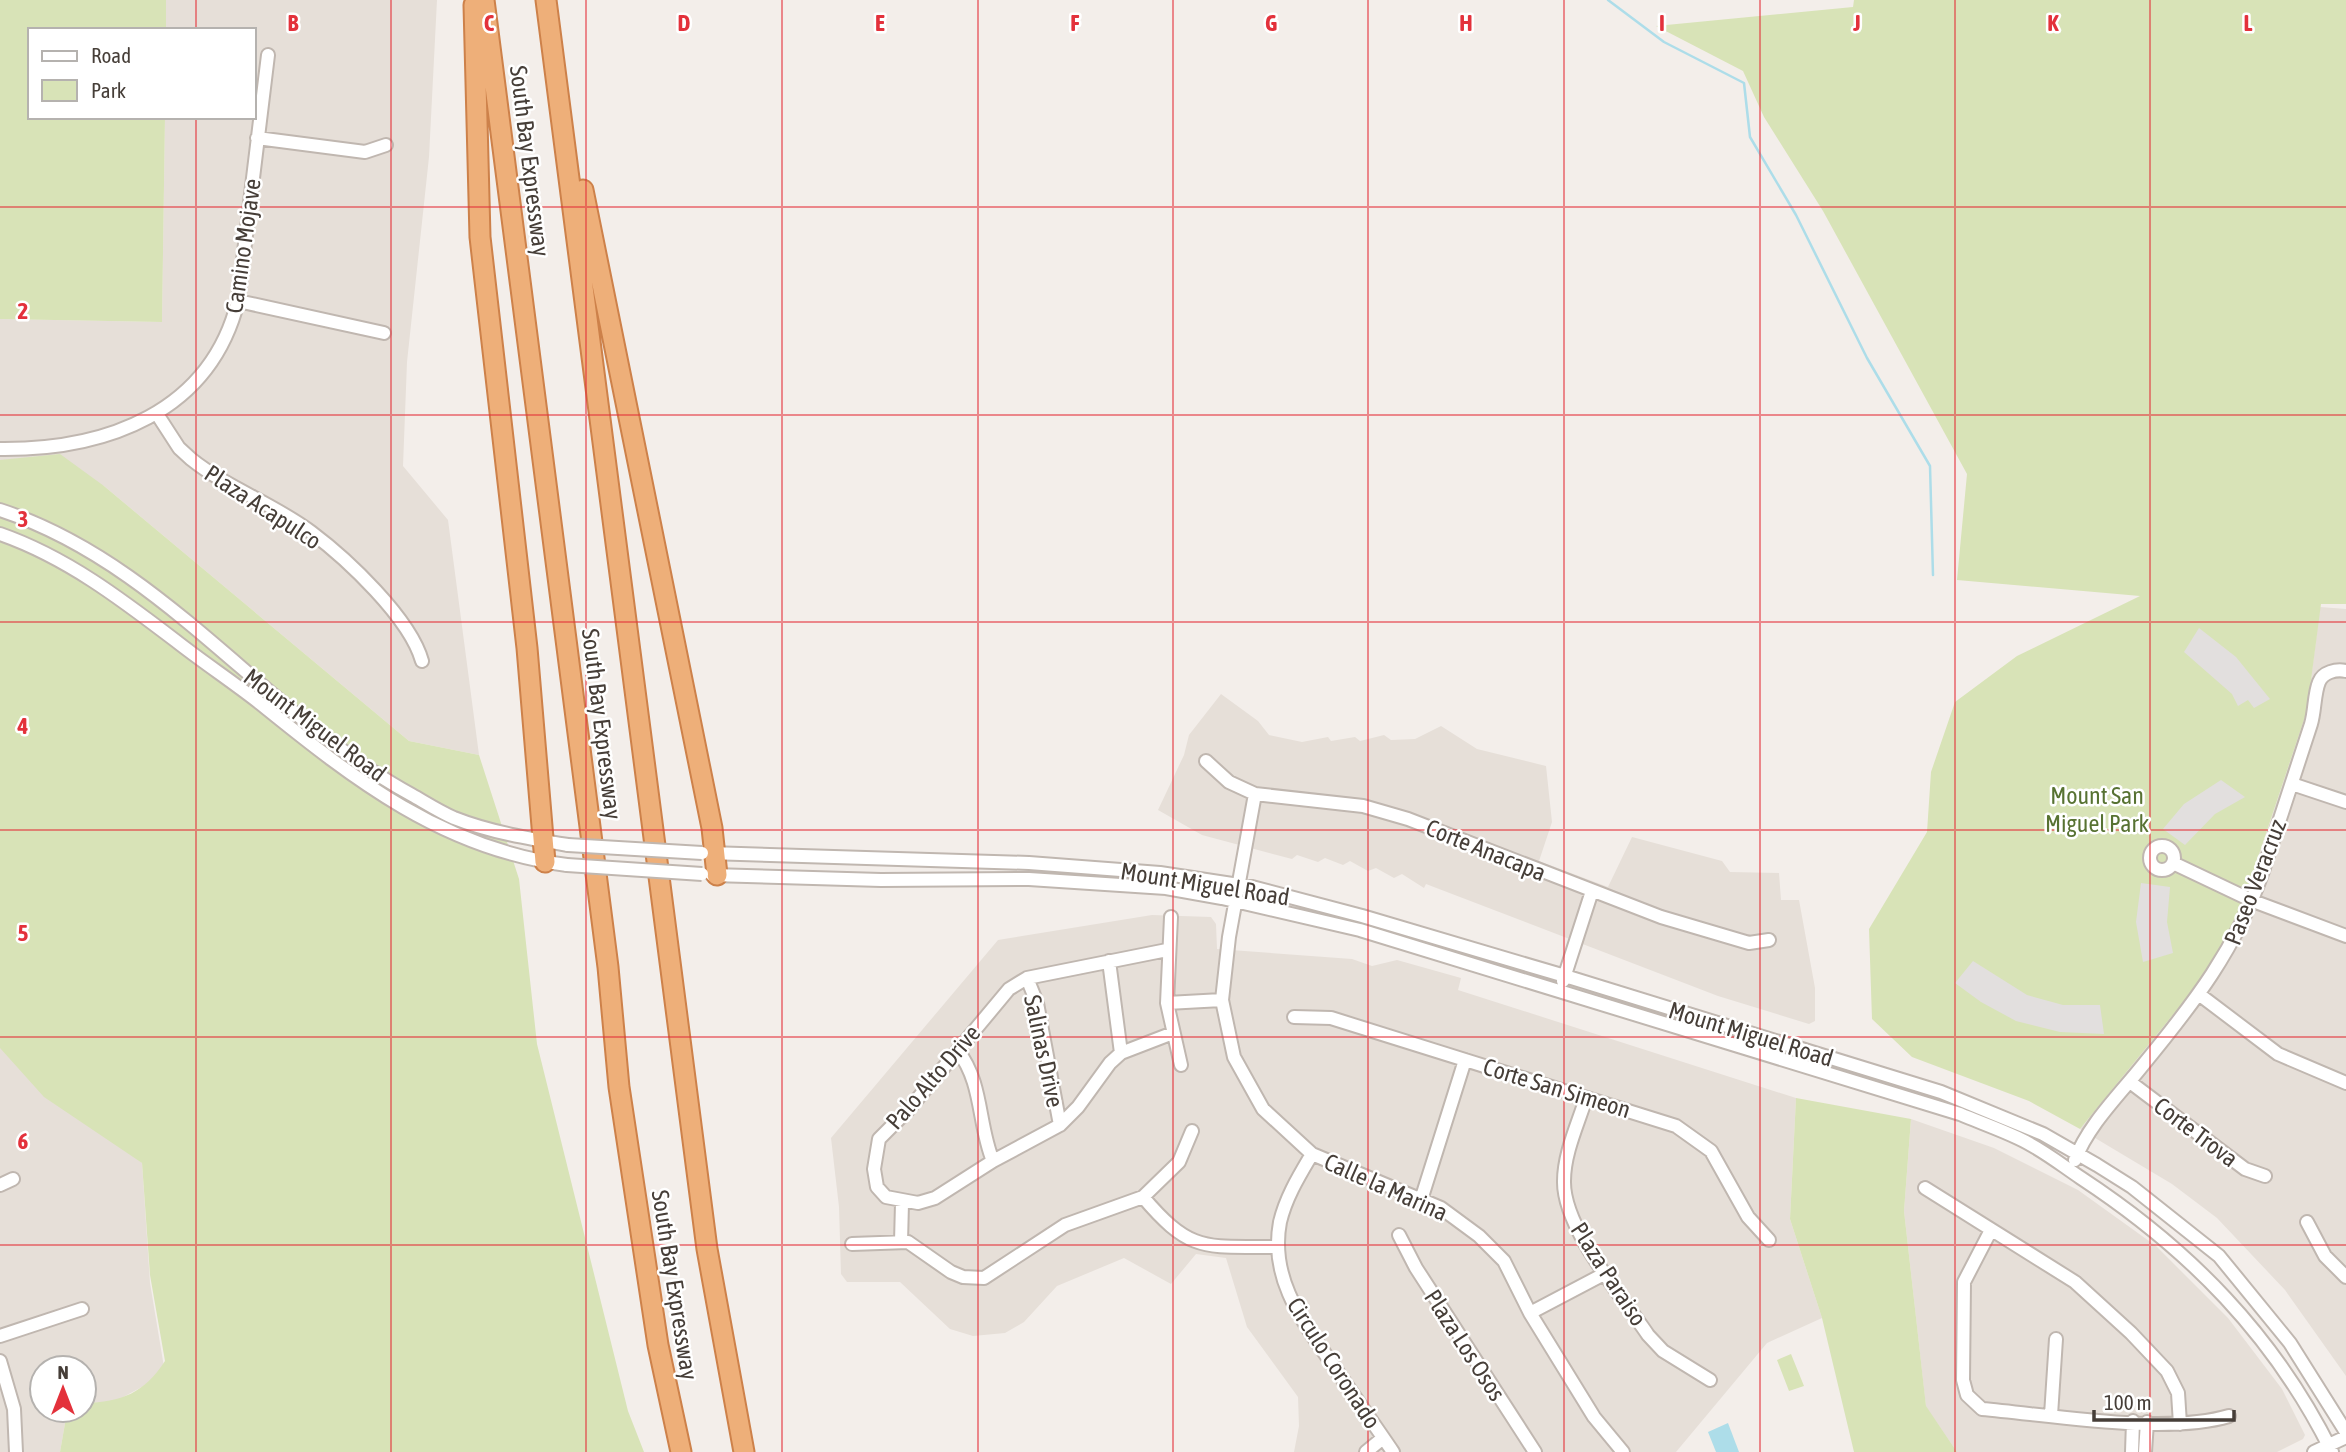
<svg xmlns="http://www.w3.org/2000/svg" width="2346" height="1452" viewBox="0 0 2346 1452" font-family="'Asap Condensed',sans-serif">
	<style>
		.residential { fill: #e6dfd8 }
		.green { fill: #d8e3b7 }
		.parking { fill: #e2dfde }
		.water { fill: #addde9 }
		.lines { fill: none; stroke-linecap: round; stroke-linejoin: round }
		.stream { stroke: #addde9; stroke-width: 2.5 }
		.minor-casing { stroke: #c0b7b0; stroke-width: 16 }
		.highway-casing { stroke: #cd814a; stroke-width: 23 }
		.minor { stroke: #fff; stroke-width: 12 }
		.highway { stroke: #eeaf79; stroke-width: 19 }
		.minor-bridge-casing { stroke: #c0b7b0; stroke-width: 16; stroke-linecap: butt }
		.minor-bridge { stroke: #fff; stroke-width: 12 }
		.grid { fill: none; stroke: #e3313b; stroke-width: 2; stroke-opacity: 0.55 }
		.labels { text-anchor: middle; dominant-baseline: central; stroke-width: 5; stroke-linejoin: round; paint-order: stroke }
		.street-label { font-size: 24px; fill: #463e38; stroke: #fff }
		.park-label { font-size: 24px; fill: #577232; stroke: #fff }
		.grid-label { font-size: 23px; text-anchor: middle; font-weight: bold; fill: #e3313b; stroke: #fff; stroke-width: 5; stroke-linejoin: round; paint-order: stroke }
	</style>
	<rect width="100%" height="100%" fill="#f3eeea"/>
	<path class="residential" d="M 166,0 L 437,0 L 429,157 L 407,362 L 403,466 L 448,520 L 479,755 L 409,741 L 104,486 L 0,460 L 0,319 L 162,322 L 165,117 L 254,117 L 254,30 L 166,30 Z
		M 2320,607 L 2346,609 L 2346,1376 L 2285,1290 L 2217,1218 L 2172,1184 L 2080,1129 L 2207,973 L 2242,905 L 2307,711 Z
		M 1221,694 L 1258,721 L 1269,735 L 1302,742 L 1328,737 L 1331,741 L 1355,737 L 1360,741 L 1384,735 L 1391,740 L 1415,739 L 1441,726 L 1477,749 L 1546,766 L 1552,822 L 1539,861 L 1608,887 L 1632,837 L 1722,861 L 1730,872 L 1779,873 L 1781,900 L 1799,900 L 1815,988 L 1815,1021 L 1809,1024 L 1718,996 L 1426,884 L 1424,888 L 1402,874 L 1394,878 L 1376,868 L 1368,871 L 1350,861 L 1343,865 L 1325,858 L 1318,862 L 1297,855 L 1292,859 L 1202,835 L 1158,810 L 1184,755 L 1189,735 Z
		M 1152,915 L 1211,917 L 1216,924 L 1217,949 L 1352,959 L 1372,966 L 1397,960 L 1461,978 L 1458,990 L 1796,1098 L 1790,1219 L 1822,1318 L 1767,1343 L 1676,1452 L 1294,1452 L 1299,1426 L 1298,1397 L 1247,1327 L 1226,1258 L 1196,1254 L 1171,1284 L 1124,1258 L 1057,1286 L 1024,1322 L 1005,1333 L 973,1336 L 950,1329 L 900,1282 L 847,1282 L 841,1274 L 839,1207 L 831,1138 L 998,940 Z
		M 0,1043 L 142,1163 L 150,1283 L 164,1367 L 151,1382 L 114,1402 L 84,1403 L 84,1368 L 42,1368 L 42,1410 L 70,1410 L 67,1412 L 60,1452 L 0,1452 Z
		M 1911,1119 L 1994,1148 L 2078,1190 L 2156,1246 L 2228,1318 L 2282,1389 L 2305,1435 L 2303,1439 L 2277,1452 L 1957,1452 L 1926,1407 L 1904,1211 Z"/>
	<path class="green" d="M 0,0 L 166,0 L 166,30 L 30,30 L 30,117 L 165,117 L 162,322 L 0,319 Z
		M 1854,0 L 2346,0 L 2346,604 L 2321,604 L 2307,711 L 2242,905 L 2207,973 L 2080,1129 L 2029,1101 L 1912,1057 L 1872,1019 L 1869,929 L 1927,832 L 1931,772 L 1955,702 L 2017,656 L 2140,596 L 1957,580 L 1967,474 L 1823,211 L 1764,117 L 1743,71 L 1656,26 L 1853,7 Z
		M 60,454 L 104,486 L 409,741 L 479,755 L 519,879 L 537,1044 L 628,1411 L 644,1452 L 60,1452 L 67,1412 L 84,1410 L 84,1403 C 122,1402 144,1393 165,1361 L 150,1275 L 142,1163 L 44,1097 L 0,1048 L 0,460 Z
		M 1796,1098 L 1911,1119 L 1904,1211 L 1926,1406 L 1957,1452 L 1854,1452 L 1822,1318 L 1790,1219 Z
		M 1791,1354 L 1804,1386 L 1789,1391 L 1777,1360 Z"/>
	<path class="parking" d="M 2199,628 L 2236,657 L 2270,699 L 2254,708 L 2248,700 L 2238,706 L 2232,694 L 2184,652 Z
		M 2221,780 L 2245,797 L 2215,814 L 2185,845 L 2163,829 L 2184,804 Z
		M 2141,883 L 2170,887 L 2167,922 L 2173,953 L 2143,962 L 2136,922 Z
		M 1973,961 L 2027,995 L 2063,1005 L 2100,1005 L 2104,1034 L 2060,1032 L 2016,1021 L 1981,1002 L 1955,983 Z"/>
	<path class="water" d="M 1728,1423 L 1739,1452 L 1716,1452 L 1708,1432 Z"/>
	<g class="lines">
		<path class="stream" d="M 1608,0 L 1664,42 L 1744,83 L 1750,137 L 1796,215 L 1867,358 L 1930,466 L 1933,575"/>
		<g class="minor-casing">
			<path id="minor" d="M 257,138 L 365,152 L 386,145
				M 238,301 L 384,333
				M 157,414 L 179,448 L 191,459 C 227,488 274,504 311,532 C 347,559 410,618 422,661
				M 0,449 C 106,450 210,413 238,301 L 268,55
				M 0,510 C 163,563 265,715 412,795 C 426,803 440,812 454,818 C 489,832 531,839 568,845
				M 0,534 C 66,557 121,599 176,641 C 204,663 233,682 261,704 C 355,780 443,849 567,865
				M 1206,761 L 1229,782 L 1255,794 L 1363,806 L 1408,819 L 1661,917 L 1749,943 L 1769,940
				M 2292,784 L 2346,802
				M 1255,794 L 1229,937 L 1222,1000 L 1234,1057 L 1263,1109 L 1312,1154 L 1441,1208 L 1479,1236 L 1504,1261 L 1530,1313 L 1594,1417 L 1623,1452
				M2150 858a12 12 0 1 1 24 0a12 12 0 1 1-24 0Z
				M 709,853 L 1029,863 L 1160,873 L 1252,887 L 1362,916 L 1565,976 L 1941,1092 L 2043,1134 L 2097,1165 L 2132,1187 L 2219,1256 L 2290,1343 L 2346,1432
				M 2173,863 L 2253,901 L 2346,936
				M 712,875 L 881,880 L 1029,879 L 1166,888 L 1222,898 L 1360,930 L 1960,1114 C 1979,1122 1999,1129 2018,1138 C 2042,1149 2060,1164 2081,1178 C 2189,1249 2274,1335 2332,1452
				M 1171,917 L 1167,1003 L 1181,1065
				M 1167,950 L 1027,978 L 1009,989 L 909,1109 L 879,1139 L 874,1169 L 877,1187 L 886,1197 L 918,1203 L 935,1198 L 993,1161 L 1060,1125 L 1078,1107 L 1110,1063 L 1121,1053 L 1173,1033
				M 1109,961 L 1121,1053
				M 1027,978 L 1037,1003 L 1060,1125
				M 1563,981 L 1592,891
				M 2200,995 L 2278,1054 L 2346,1083
				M 1167,1003 L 1222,1000
				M 1294,1017 L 1331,1018 L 1676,1126 L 1711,1151 L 1748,1217 L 1769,1240
				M 958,1051 C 983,1083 978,1125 993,1161
				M 2130,1082 L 2245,1169 L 2265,1176
				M 1586,1098 C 1578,1124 1564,1153 1564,1181 C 1563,1228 1622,1296 1648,1335 L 1663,1351 L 1710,1380
				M 1312,1154 C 1299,1176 1286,1197 1280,1222 C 1269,1280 1304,1323 1335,1368 C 1354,1396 1374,1424 1393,1452
				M 2075,1160 C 2088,1125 2120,1094 2143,1065 C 2194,1003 2236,949 2263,871 C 2279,822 2295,773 2311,724 C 2315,711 2314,694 2319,682 C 2323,672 2336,669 2346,671
				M 0,1185 L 13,1179
				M 1925,1188 L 2075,1282 L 2131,1333 L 2167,1371 L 2178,1393 L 2180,1424
				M 1143,1197 C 1192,1255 1207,1246 1278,1247
				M 1421,1200 L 1465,1060
				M 2307,1222 L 2325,1256 L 2346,1277
				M 1991,1230 L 1964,1282 L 1963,1380 L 1967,1395 L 1982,1409 C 2051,1415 2165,1435 2229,1416
				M 1399,1235 L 1416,1268 L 1535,1452
				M 901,1242 L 902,1203
				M 852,1244 L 908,1242 L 951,1272 L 963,1277 L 984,1278 L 1065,1225 L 1143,1197 L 1179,1162 L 1192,1131
				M 1530,1313 L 1606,1273
				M 0,1336 L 82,1309
				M 0,1361 L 14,1409 L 16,1452
				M 2051,1415 L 2056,1339
				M 1366,1452 L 1383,1438
				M 2132,1452 L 2133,1421
				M 2145,1452 L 2147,1422
				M 2314,1452 L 2346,1437"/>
		</g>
		<g class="highway-casing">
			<path id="highway" d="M 484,0 L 608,967 L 619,1087 L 658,1345 L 681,1452
				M 546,0 L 707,1249 L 744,1452
				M 474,5 L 480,237 L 527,648 L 545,862
				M 583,190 L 712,828 L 717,875"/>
		</g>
		<use href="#minor" class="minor"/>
		<use href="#highway" class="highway"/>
		<g class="minor-bridge-casing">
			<path id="minor-bridge" d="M 568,845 L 702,853
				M 567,865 L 702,874"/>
		</g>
		<use href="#minor-bridge" class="minor-bridge"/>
	</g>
	<path class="grid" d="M 196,0 L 196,30M 391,0 L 391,1452M 586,0 L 586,1452M 782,0 L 782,1452M 978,0 L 978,1452M 1173,0 L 1173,1452M 1368,0 L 1368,1452M 1564,0 L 1564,1452M 1760,0 L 1760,1452M 1955,0 L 1955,1452M 2150,0 L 2150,1452M 196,117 L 196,1452M 0,207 L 2346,207M 0,415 L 2346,415M 0,622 L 2346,622M 0,830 L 2346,830M 0,1037 L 2346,1037M 0,1245 L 2346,1245"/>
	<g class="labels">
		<g class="street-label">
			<text transform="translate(530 161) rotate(83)">South Bay Expressway</text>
			<text transform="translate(243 246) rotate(-82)">Camino Mojave</text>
			<text transform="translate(263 507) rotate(33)">Plaza Acapulco</text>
			<text transform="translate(602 724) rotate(83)">South Bay Expressway</text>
			<text transform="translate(315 725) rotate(37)">Mount Miguel Road</text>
			<text transform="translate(1486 850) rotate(22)">Corte Anacapa</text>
			<text transform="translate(2255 882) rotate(-69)">Paseo Veracruz</text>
			<text transform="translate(1205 884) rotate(9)">Mount Miguel Road</text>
			<text transform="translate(1751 1034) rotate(17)">Mount Miguel Road</text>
			<text transform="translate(1044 1051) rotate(78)">Salinas Drive</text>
			<text transform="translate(933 1077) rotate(-49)">Palo Alto Drive</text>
			<text transform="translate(1557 1088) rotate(17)">Corte San Simeon</text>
			<text transform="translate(2196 1132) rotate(37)">Corte Trova</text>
			<text transform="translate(1386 1187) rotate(24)">Calle la Marina</text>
			<text transform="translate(1609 1274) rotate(57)">Plaza Paraiso</text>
			<text transform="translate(675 1285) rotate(81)">South Bay Expressway</text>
			<text transform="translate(1465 1345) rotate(57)">Plaza Los Osos</text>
			<text transform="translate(1334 1363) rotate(57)">Circulo Coronado</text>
		</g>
		<g class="park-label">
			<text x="2097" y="795">Mount San<tspan x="2097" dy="28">Miguel Park</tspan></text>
		</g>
	</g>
	<g class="grid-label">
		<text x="293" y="31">B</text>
		<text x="489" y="31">C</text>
		<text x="684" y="31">D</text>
		<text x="880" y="31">E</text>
		<text x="1075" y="31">F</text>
		<text x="1271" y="31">G</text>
		<text x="1466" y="31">H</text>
		<text x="1662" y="31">I</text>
		<text x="1857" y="31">J</text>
		<text x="2053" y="31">K</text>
		<text x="2248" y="31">L</text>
		<text x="23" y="319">2</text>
		<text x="23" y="527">3</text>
		<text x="23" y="734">4</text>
		<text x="23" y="941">5</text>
		<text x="23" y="1149">6</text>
	</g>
	<rect x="28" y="28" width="228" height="91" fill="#ffffff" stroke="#b5b2af" stroke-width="2"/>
	<rect x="42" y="51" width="35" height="10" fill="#ffffff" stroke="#b5b2af" stroke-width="2"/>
	<text x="91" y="63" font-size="21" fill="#463e38">Road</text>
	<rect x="42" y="80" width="35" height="21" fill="#d8e3b7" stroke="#b5b2af" stroke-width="2"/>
	<text x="91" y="98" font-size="21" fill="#463e38">Park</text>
	<g transform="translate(63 1389)"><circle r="33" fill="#ffffff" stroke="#b5b2af" stroke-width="2"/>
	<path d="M0-5L12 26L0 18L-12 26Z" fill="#e3313b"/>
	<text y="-10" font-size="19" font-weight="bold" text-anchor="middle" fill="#463e38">N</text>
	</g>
	<path d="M2094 1410v10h140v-10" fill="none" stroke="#463e38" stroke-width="3.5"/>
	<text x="2104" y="1410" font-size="21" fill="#463e38" stroke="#ffffff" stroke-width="5" paint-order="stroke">100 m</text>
</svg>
